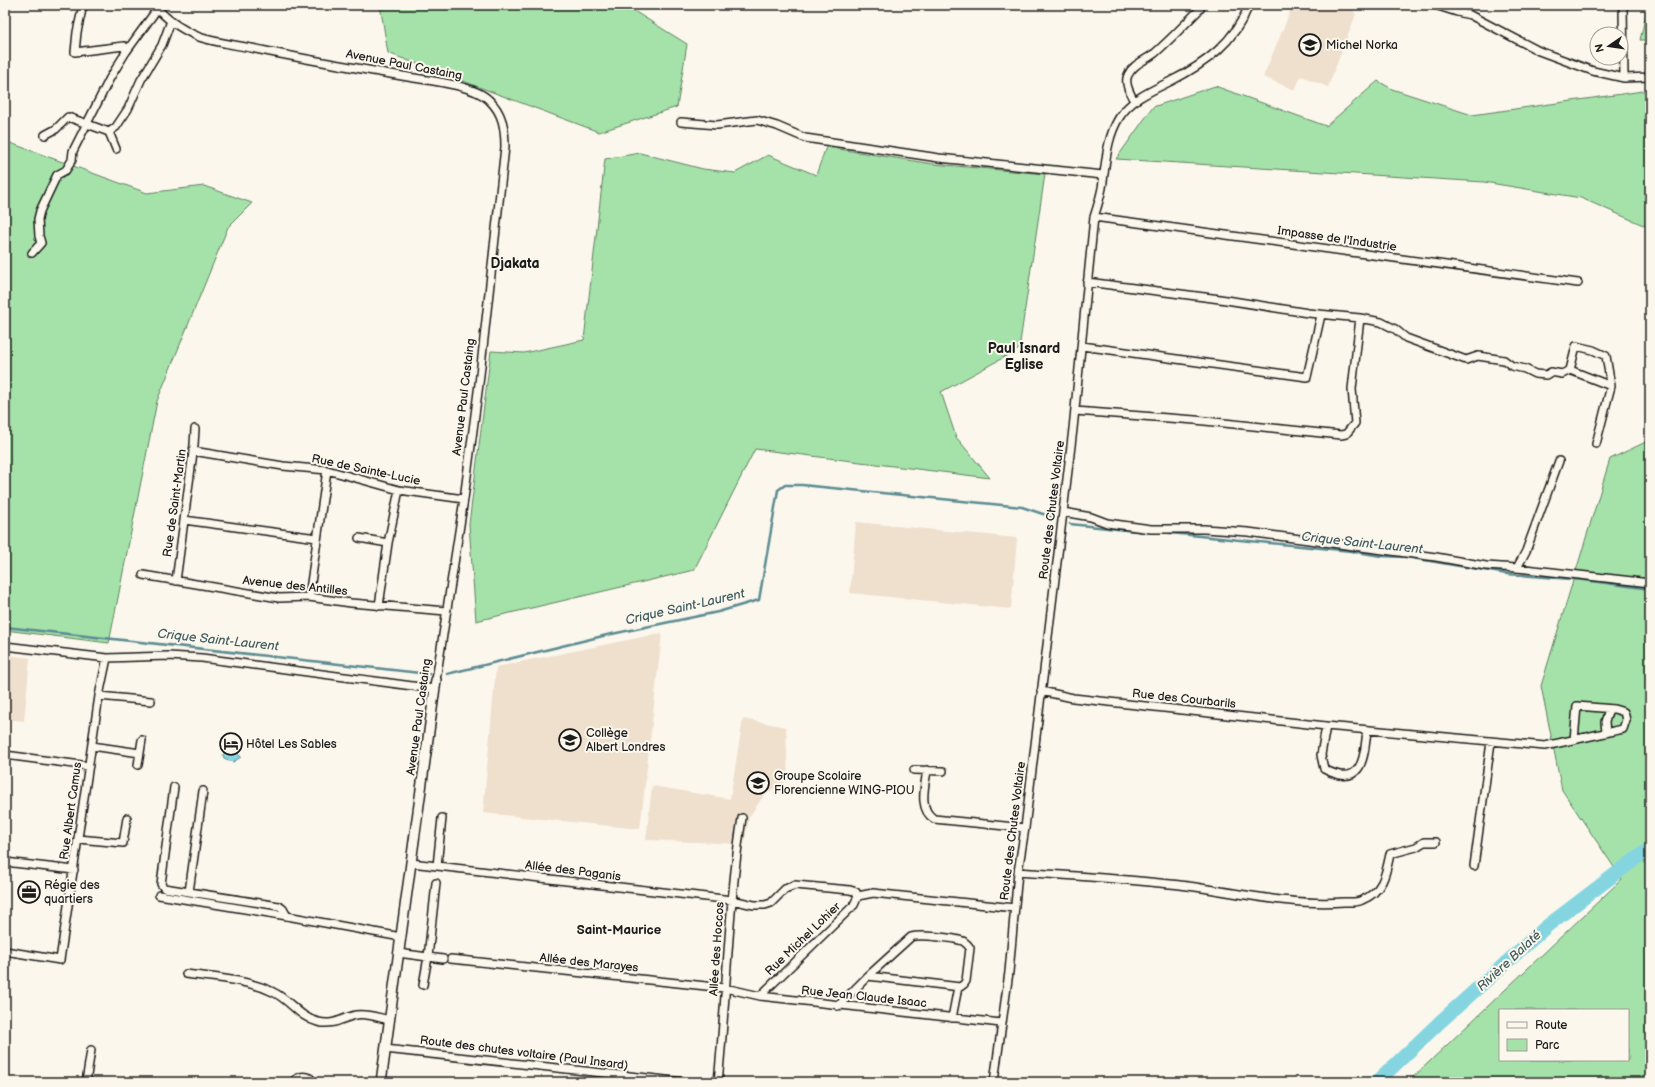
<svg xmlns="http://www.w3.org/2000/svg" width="1655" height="1087" viewBox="0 0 1655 1087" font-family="'Balsamiq Sans',sans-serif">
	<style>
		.built { fill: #efdfcd }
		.green { fill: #a5e2a9; stroke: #607f62; fill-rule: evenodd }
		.water { fill: #85d5e1; stroke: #5b8b92 }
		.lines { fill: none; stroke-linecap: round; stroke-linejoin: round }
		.stream { stroke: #5b8b92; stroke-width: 2.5 }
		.river { stroke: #85d5e1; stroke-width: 14 }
		.street-casing { stroke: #1c1c1c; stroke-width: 10 }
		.secondary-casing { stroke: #1c1c1c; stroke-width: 12 }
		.street { stroke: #fbf7ec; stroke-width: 7 }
		.secondary { stroke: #fbf7ec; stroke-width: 9 }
		.labels { text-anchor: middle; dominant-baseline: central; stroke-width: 4; stroke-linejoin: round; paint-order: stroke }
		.poi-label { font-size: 12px; fill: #1c1c1c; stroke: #fbf7ec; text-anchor: start }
		.street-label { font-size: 12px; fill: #1c1c1c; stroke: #fbf7ec }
		.water-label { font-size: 13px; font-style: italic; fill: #415d61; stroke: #fbf7ec }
		.neighbourhood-label { font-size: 13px; font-weight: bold; fill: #1c1c1c; stroke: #fbf7ec }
		.quarter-label { font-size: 14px; font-weight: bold; fill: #1c1c1c; stroke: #fbf7ec }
	</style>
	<rect width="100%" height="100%" fill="#fbf7ec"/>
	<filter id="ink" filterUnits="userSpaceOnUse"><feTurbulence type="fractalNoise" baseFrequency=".025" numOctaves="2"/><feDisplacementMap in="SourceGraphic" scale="8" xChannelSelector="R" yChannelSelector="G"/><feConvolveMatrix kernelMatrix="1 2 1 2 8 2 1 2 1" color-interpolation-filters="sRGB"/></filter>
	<g filter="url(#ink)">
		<path class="built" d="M 1293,5 L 1352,5 L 1354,12 L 1356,14 L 1328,87 L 1301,76 L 1295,90 L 1263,77 Z
			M 856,522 L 1017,538 L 1011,609 L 850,593 Z
			M 662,633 L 640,829 L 483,813 L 496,667 Z
			M 5,655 L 30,658 L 24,721 L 5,719 Z
			M 743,719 L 786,727 L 788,780 L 764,795 L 749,817 L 744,844 L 646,840 L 652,786 L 730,799 Z"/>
		<path class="green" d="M 380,5 L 615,5 L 634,11 L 687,44 L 677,107 L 599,132 L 388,53 Z
			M 1648,5 L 1650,5 L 1650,40 L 1640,40 Z
			M 1378,81 L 1392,89 L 1472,115 L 1650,90 L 1650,228 L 1581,198 L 1484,182 L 1116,159 L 1153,107 L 1215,86 L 1326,126 Z
			M 5,141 L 147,193 L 204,186 L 252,203 L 228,227 L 157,401 L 109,643 L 5,630 Z
			M 826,147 L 933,164 L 1045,174 L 1019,349 L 941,392 L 956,437 L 990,478 L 755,449 L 694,570 L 476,621 L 469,524 L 491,351 L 524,353 L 584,340 L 605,159 L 640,153 L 703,169 L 735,173 L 768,155 L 816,175 Z
			M 1650,440 L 1650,1082 L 1408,1082 L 1622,879 L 1562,790 L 1541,686 L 1610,459 ZM 1500,1010 L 1628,1010 L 1628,1060 L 1500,1060 Z"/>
		<path class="water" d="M 234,749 L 241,757 L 233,762 L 224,758 L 223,755 L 225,751 Z"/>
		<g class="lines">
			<path class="stream" d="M 1070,524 L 1145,532
				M 1160,532 L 1351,551 L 1381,556 L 1406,557 L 1507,574 L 1584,580 L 1650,589
				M 5,627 L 429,674
				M 447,674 L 607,635 L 718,612 L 759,600 L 778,490 L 785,485 L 802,485 L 1022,507 L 1052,517"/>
			<path class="river" d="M 1377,1082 L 1441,1021 L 1547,926 L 1643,853 L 1650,849"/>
			<g class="street-casing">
				<path id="street" d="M 83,5 L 77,32 L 75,52 L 124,46 L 126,52
					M 155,5 C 166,20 183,30 199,37 C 217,43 237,45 256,49 C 308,60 361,69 414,78 C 434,81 475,86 489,100 C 503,113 505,129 505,147 L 479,384 L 464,499 L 436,680
					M 1435,5 L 1457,12 L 1470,15 L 1539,51 L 1593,71 L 1624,78 L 1650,77
					M 1623,5 L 1624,78
					M 1134,101 C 1130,93 1124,83 1128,75 C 1133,64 1146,60 1155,53 C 1171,39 1185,24 1200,9 L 1201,5
					M 681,122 L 717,125 L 757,120 L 777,126 L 805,138 L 939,158 L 1103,175
					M 109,132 L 116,127 L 128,109 L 141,80 L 162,45 L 171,21
					M 45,135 L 56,129 L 68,117 L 109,132 L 116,149
					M 1094,217 L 1578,283
					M 32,253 L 41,243 L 39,236 L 38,219 L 40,211 L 57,175 L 66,170 L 72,160 L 73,151 L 110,78 L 126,52 L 158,8
					M 1087,282 L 1220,299 L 1308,313 L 1360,318
					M 1082,346 L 1307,377 L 1321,315
					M 1570,370 L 1576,346 L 1593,350 L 1606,356 L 1611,386 L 1596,444
					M 1075,411 L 1195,420 L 1341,435 L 1346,434 L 1355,423 L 1352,389 L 1360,318 L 1381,322 L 1395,329 L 1406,338 L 1466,360 L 1478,356 L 1504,360 L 1512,366 L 1525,369 L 1535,374 L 1546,375 L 1551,372 L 1562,374 L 1570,370 L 1611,386
					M 193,451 L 283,466 L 327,470 L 399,490 L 464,499
					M 1063,512 L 1091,517 L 1107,523 L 1151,529 L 1204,529 L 1248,532 L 1436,557 L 1486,566 L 1517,568 L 1650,583
					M 184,520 L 317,538
					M 359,538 L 388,543
					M 1517,568 L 1526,551 L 1559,461
					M 143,575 L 279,598 L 309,597 L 351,603 L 446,611
					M 176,581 L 194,445 L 195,429
					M 309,597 L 327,470
					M 379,606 L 388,543 L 399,490
					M 5,646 L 107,658 L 168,656 L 202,658 L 435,689
					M 1041,691 L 1073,698 L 1326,726 L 1545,746 L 1623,729 L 1626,720 L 1624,712 L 1614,709 L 1577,706 L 1574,740
					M 99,696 L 151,701
					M 1326,726 L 1321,755 L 1324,769 C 1362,789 1364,759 1367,730
					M 1606,733 L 1605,722 L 1609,709
					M 92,746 L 140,753
					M 5,755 L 89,766
					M 138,765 L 142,740
					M 914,770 L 943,771
					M 927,770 C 925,786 918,809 934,819 L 1025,828
					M 174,787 L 161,884 L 164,888 L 279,906 L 283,909 L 287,916
					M 78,839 L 123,843 L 127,818
					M 5,862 L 74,870
					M 411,863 L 732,900 L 754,905 L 765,905 L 771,903 L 785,889 L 795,885 L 850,890 L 856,892 L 858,896
					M 437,866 L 442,818
					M 1474,866 L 1491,742
					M 1018,872 C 1075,876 1131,879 1188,886 C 1239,893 1293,906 1344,902 C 1350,902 1357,903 1362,900 C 1383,892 1386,873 1390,854 L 1416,847 L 1424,842 L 1436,842
					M 189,892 L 203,791
					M 159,895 L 287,916 L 401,937
					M 858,896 L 873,893 L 1015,908
					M 5,951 L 60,960 L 99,696 L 107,658
					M 398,953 L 443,959
					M 451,959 L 725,988 L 760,996 L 1001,1023
					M 186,974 C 215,978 246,979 273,992 C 289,999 300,1018 318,1022 C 335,1026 341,1018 356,1015 C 367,1013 379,1018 390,1020
					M 423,985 L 428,957 L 436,883
					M 760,996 L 854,905 L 858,896
					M 838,1006 L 868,976 L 911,937 C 920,934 954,938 963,941 C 966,943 968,945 970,948 L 966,981 L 964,984 L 960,987 L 868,976
					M 952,1018 L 958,987
					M 385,1049 L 684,1082
					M 86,1082 L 91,1050
					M 293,1082 C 298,1076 303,1075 310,1078 L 313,1082
					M 718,1082 C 727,994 728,906 742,818
					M 994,1082 L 1009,972 L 1018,872 L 1025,828 L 1073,429 L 1094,217 C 1097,208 1100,198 1102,188 C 1106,164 1106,139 1119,118 C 1131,99 1151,91 1171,81 C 1205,64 1235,42 1249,5"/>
			</g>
			<g class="secondary-casing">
				<path id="secondary" d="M 381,1082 L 436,680"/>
			</g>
			<use href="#street" class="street"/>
			<use href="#secondary" class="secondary"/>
		</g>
	</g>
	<defs>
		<g id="school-ring" transform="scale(1.15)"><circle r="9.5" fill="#fbf7ec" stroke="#1c1c1c" stroke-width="1.5"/><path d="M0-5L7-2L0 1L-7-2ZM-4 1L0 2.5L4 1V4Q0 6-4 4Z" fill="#1c1c1c"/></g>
		<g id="hotel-ring" transform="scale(1.15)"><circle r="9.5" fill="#fbf7ec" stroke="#1c1c1c" stroke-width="1.5"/><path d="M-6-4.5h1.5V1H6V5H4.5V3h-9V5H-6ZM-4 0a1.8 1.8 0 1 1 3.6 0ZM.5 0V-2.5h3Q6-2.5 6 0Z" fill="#1c1c1c"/></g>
		<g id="office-ring" transform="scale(1.15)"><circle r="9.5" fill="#fbf7ec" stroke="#1c1c1c" stroke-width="1.5"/><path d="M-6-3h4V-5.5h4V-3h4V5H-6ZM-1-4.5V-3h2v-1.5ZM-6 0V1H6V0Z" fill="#1c1c1c"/></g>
	</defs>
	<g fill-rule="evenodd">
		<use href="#school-ring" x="1310" y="45"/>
		<use href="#school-ring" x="570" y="740"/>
		<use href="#hotel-ring" x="231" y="744"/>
		<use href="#school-ring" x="758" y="783"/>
		<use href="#office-ring" x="29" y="892"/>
	</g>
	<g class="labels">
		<g class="poi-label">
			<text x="1326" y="45">Michel Norka</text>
			<text x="586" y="733">Collège<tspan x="586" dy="14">Albert Londres</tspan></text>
			<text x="246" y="744">Hôtel Les Sables</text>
			<text x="774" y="776">Groupe Scolaire<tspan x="774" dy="14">Florencienne WING-PIOU</tspan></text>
			<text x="44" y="885">Régie des<tspan x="44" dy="14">quartiers</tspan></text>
		</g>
		<g class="street-label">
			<text transform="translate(404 65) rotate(11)">Avenue Paul Castaing</text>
			<text transform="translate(1337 239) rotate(8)">Impasse de l'Industrie</text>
			<text transform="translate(464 397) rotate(-83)">Avenue Paul Castaing</text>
			<text transform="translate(366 470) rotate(12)">Rue de Sainte-Lucie</text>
			<text transform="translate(175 503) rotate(-82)">Rue de Saint-Martin</text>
			<text transform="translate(1052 510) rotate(-83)">Route des Chutes Voltaire</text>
			<text transform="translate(295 586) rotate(6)">Avenue des Antilles</text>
			<text transform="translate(1184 699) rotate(6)">Rue des Courbarils</text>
			<text transform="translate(419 717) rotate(-82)">Avenue Paul Castaing</text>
			<text transform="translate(71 811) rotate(-82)">Rue Albert Camus</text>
			<text transform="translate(1013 831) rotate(-83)">Route des Chutes Voltaire</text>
			<text transform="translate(573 871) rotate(7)">Allée des Paganis</text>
			<text transform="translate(803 939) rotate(-44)">Rue Michel Lohier</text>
			<text transform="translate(717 949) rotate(-86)">Allée des Hoccos</text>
			<text transform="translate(589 963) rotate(6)">Allée des Marayes</text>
			<text transform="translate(864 997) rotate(6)">Rue Jean Claude Isaac</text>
			<text transform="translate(524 1053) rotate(7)">Route des chutes voltaire (Paul Insard)</text>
		</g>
		<g class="water-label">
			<text transform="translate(1362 543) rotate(6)">Crique Saint-Laurent</text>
			<text transform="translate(685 607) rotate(-13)">Crique Saint-Laurent</text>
			<text transform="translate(218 640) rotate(6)">Crique Saint-Laurent</text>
			<text transform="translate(1509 961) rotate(-43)">Rivière Balaté</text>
		</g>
		<g class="neighbourhood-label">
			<text x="619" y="930">Saint-Maurice</text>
		</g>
		<g class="quarter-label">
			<text x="515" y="263">Djakata</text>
			<text x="1024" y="348">Paul Isnard<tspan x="1024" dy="16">Eglise</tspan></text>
		</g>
	</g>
	<rect width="1655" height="1087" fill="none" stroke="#fbf7ec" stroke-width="20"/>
	<rect x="10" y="10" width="1635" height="1067" fill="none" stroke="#1c1c1c" stroke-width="1.5" filter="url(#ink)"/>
	<rect x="1499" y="1009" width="130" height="52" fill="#fbf7ec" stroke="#a29f99"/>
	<rect x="1507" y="1022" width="20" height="6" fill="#fbf7ec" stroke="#a29f99"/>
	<text x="1535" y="1029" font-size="12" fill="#1c1c1c">Route</text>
	<rect x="1507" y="1039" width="20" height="12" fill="#a5e2a9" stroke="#a29f99"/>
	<text x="1535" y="1049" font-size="12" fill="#1c1c1c">Parc</text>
	<g transform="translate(1609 46) rotate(257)"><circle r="19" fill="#fbf7ec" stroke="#a29f99"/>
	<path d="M0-3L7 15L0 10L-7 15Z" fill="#1c1c1c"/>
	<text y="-6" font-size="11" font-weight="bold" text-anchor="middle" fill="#1c1c1c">N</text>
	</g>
</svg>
